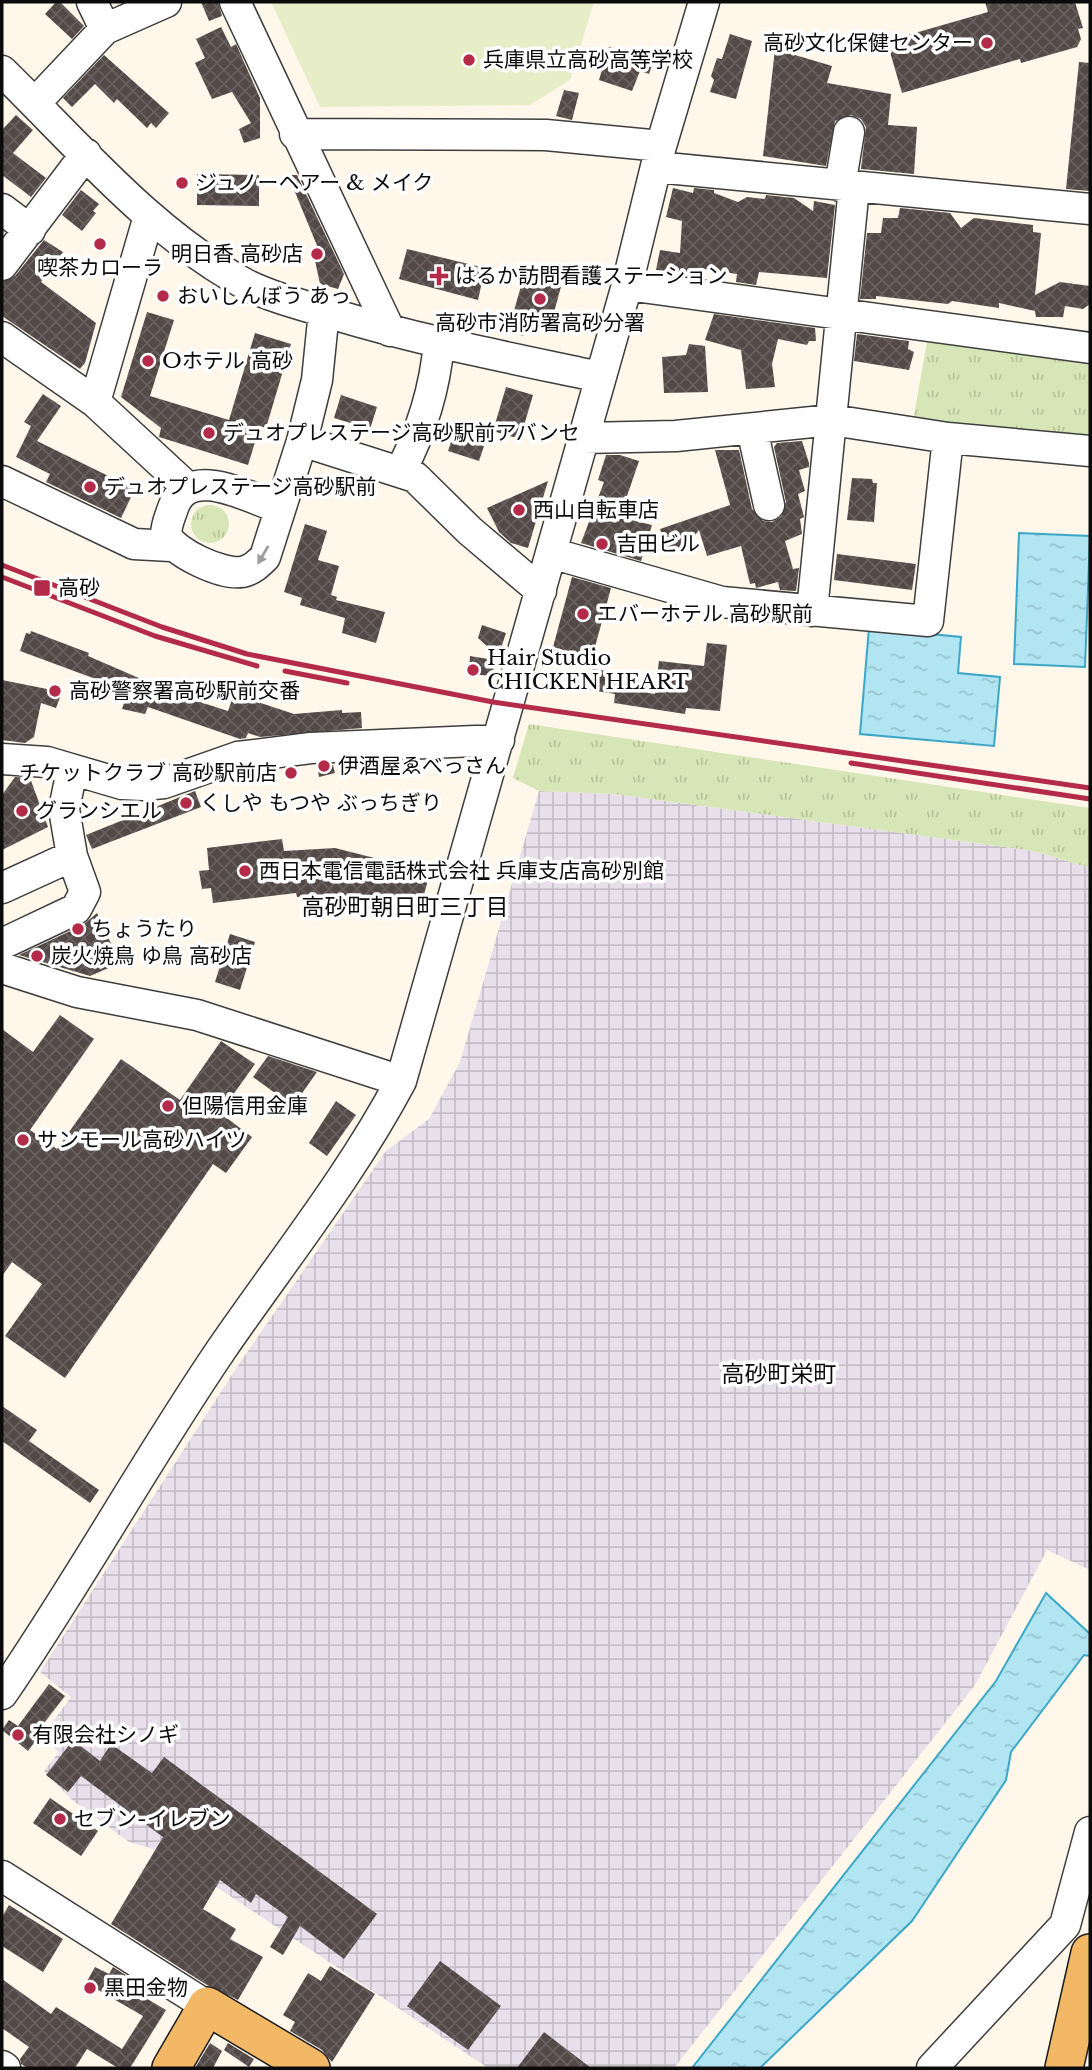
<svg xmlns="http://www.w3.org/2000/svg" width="1092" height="2070" viewBox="0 0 1092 2070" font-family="'Libre Baskerville','Noto Sans JP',serif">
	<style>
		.industrial { fill: url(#industrial-grid) }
		.grass { fill: url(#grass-tufts) }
		.pitch { fill: #e7edc7 }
		.water { fill: url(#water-ripples); stroke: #3ca6c6; stroke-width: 2 }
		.building { fill: url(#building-cross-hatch) }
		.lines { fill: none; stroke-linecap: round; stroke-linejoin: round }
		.minor-casing { stroke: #3e3e3e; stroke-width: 33 }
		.major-casing { stroke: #1c1c1c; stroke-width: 40 }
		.minor { stroke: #fff; stroke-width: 30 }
		.major { stroke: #f2b866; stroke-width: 37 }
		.rail { stroke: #b32b48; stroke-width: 5 }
		.oneway { fill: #9d9d9d }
		.poi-dot { fill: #b32b48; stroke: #fff; stroke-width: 2.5 }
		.labels { text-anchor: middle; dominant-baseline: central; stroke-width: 7; stroke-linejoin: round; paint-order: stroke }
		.poi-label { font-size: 21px; fill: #0b0b0b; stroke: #fff; text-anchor: start }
		.neighbourhood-label { font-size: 23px; fill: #0b0b0b; stroke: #fff }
	</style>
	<defs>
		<pattern id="industrial-grid" width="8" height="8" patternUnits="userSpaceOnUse" patternTransform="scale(1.75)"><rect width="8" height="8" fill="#e7dfea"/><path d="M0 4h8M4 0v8" fill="none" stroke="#c5bec7"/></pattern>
		<pattern id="grass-tufts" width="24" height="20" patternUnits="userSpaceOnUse" patternTransform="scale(1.75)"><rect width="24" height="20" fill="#d7e6b6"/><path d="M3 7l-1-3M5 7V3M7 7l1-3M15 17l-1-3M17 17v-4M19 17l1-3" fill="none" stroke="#b7c49b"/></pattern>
		<pattern id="water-ripples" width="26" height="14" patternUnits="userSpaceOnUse" patternTransform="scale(1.75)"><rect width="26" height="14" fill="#b1e5f2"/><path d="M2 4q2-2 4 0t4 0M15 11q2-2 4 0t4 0" fill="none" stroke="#97c3ce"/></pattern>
		<pattern id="building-cross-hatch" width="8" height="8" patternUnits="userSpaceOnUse" patternTransform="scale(1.75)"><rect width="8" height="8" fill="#534a48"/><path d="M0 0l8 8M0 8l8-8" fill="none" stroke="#67605e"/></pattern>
	</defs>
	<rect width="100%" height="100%" fill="#fef7ea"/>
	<path class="industrial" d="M 539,791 L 614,794 L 1034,851 L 1090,868 L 1090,1570 L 1047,1550 L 975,1685 L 674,2068 L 488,2068 L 164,1852 L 129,1842 L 73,1801 L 44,1771 L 59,1752 L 41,1738 L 71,1697 L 40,1672 L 237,1367 L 386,1151 L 429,1119 L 460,1062 Z"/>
	<path class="grass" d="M 928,336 L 1090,361 L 1090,446 L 912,427 Z
		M191 524a19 19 0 1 1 38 0a19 19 0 1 1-38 0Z
		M 529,724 L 1090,808 L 1090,868 L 1034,851 L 614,794 L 539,791 L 513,778 Z"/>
	<path class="pitch" d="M 271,2 L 594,2 L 570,80 L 530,105 L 320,107 Z"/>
	<path class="water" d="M 1019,533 L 1090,536 L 1085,667 L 1014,664 Z
		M 869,628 L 961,637 L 958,673 L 1000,677 L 994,746 L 860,734 Z
		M 1046,1593 L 1090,1634 L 1090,1656 L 1084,1655 L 1011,1752 L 1006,1780 L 912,1921 L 760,2068 L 692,2068 L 996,1681 Z"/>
	<path class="building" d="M 56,2 L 60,2 L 84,26 L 72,39 L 45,14 Z
		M 201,2 L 218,2 L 222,16 L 209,21 Z
		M 985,2 L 1075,2 L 1083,28 L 1078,29 L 1081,39 L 1077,47 L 1021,63 L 1020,59 L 902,93 L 890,52 L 897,50 L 894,39 L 988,12 Z
		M 221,27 L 231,47 L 236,44 L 260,98 L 260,138 L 244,143 L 239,129 L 251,123 L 232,92 L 212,99 L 195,63 L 205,58 L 196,39 Z
		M 730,34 L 752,41 L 736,99 L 710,92 L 714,80 L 711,76 L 717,58 L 722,59 Z
		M 609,47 L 654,59 L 649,74 L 640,71 L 632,91 L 599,80 Z
		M 775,49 L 832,66 L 827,83 L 891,94 L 888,125 L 917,127 L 914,174 L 861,169 L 866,127 L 861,119 L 851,115 L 835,121 L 826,166 L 763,156 Z
		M 104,55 L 169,113 L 156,128 L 151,123 L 147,128 L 117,99 L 114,103 L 95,84 L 72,107 L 63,98 Z
		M 1079,62 L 1090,63 L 1090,191 L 1066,189 Z
		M 564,90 L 579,93 L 572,120 L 556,116 Z
		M 16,115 L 33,130 L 13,153 L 46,178 L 31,197 L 2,175 L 2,130 Z
		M 197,174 L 259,175 L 259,206 L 197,205 Z
		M 288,175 L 297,175 L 344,274 L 338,289 L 320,284 L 313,251 L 318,248 Z
		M 673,188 L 693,193 L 694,188 L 714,190 L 714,193 L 738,202 L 747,197 L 765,199 L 766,195 L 794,198 L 813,211 L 814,201 L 835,205 L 827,278 L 759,272 L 756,285 L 736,282 L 737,274 L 703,269 L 703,277 L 656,270 L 660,250 L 680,253 L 682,221 L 666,217 Z
		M 81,190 L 99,204 L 93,211 L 96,213 L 82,231 L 62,215 Z
		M 900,208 L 950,213 L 961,228 L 974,218 L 1033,225 L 1033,232 L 1041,233 L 1035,295 L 1060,282 L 1090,286 L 1090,304 L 1083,309 L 1065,306 L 1063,317 L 1036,317 L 1035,311 L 999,303 L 999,308 L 952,301 L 948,304 L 876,296 L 876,299 L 860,299 L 867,233 L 881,233 L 883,218 L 898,218 Z
		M 44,240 L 63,252 L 41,282 L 96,323 L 85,363 L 80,369 L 2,316 L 2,282 L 15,276 Z
		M 407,249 L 485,268 L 478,300 L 399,279 Z
		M 525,272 L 562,283 L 550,327 L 527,320 L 523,336 L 508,332 Z
		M 147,312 L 174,320 L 150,396 L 229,420 L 255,333 L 291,344 L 266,428 L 260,426 L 248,465 L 159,437 L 161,428 L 121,397 Z
		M 714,314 L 815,328 L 816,341 L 809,341 L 807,345 L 778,339 L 772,364 L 775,387 L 746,389 L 741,350 L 705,340 Z
		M 857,334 L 909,341 L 908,349 L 914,352 L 909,370 L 854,361 Z
		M 689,344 L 705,346 L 708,392 L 664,393 L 662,357 L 686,355 Z
		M 506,387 L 533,395 L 520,439 L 493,431 Z
		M 43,394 L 61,406 L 37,441 L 135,489 L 121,518 L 46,482 L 50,474 L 16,457 L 31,426 L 24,422 Z
		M 341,395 L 377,407 L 370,429 L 334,418 Z
		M 453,436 L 484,446 L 479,461 L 448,451 Z
		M 802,441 L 809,463 L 809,467 L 799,470 L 805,491 L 798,494 L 804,517 L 800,519 L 802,534 L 785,541 L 793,569 L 799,568 L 796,591 L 780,590 L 778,582 L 756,588 L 755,583 L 750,584 L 741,546 L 707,556 L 699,530 L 684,549 L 668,553 L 660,529 L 730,505 L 715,450 L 739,450 L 752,509 L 763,521 L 772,522 L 781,517 L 786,502 L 774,447 L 777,443 Z
		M 606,455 L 620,455 L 639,461 L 624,505 L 634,508 L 631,520 L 652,525 L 641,561 L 581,543 L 604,482 L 598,480 Z
		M 852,478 L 872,479 L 873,483 L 877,483 L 874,522 L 847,520 Z
		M 548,481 L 528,548 L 511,543 L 499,532 L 487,508 Z
		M 305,524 L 327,531 L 318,560 L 339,566 L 331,595 L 337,597 L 336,600 L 385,612 L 376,643 L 342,633 L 345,618 L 300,605 L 302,598 L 284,592 Z
		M 837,554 L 916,564 L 912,590 L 834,580 Z
		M 572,577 L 611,588 L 592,658 L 553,647 Z
		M 482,625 L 506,633 L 500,651 L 489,648 L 478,638 Z
		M 31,631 L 89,653 L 88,656 L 178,695 L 228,711 L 234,694 L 294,714 L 342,710 L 342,713 L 361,712 L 362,728 L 260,737 L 248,733 L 246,738 L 240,739 L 148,707 L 145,714 L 122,709 L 128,691 L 20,651 L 26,633 L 30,634 Z
		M 707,643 L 727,645 L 720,711 L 686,708 L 685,714 L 614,703 L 615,694 L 590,690 L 593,669 L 621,673 L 619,688 L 655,694 L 659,661 L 704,666 Z
		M 470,656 L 494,660 L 493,676 L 469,674 Z
		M 2,680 L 62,692 L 56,708 L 41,703 L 34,737 L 25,743 L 2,740 Z
		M 317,765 L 333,765 L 335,773 L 319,777 Z
		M 15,777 L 30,778 L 48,827 L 2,850 L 2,795 Z
		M 195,791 L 201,807 L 92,849 L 86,835 Z
		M 282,839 L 284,851 L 335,848 L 430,872 L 419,914 L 338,894 L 297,897 L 296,893 L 213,903 L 211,888 L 202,889 L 199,871 L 209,870 L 207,848 Z
		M 97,913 L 120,963 L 90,976 L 19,955 L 83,925 Z
		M 230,934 L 255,942 L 240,990 L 215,982 Z
		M 60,1015 L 94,1039 L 30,1130 L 57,1149 L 121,1059 L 180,1100 L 221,1041 L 255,1064 L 220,1113 L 252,1137 L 226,1173 L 213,1164 L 65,1378 L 5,1336 L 42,1284 L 12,1262 L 2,1276 L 2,1029 L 33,1052 Z
		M 268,1056 L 317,1072 L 293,1106 L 253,1077 Z
		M 336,1101 L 356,1115 L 327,1156 L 309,1143 Z
		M 2,1406 L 37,1430 L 29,1441 L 99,1490 L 90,1503 L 2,1441 Z
		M 49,1684 L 65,1696 L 34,1736 L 37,1739 L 28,1751 L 2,1730 L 9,1720 L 18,1726 Z
		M 73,1740 L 100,1761 L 111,1744 L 152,1773 L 164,1757 L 377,1914 L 344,1959 L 300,1926 L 283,1955 L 270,1947 L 288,1917 L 256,1894 L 251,1903 L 220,1880 L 203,1909 L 236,1929 L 230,1939 L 263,1957 L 238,2000 L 207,1985 L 111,1924 L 163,1837 L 81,1776 L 68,1792 L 46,1775 Z
		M 50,1798 L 98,1831 L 81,1856 L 33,1823 Z
		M 9,1905 L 63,1939 L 43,1972 L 2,1946 L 2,1917 Z
		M 440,1961 L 501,2006 L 468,2050 L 407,2006 Z
		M 330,1966 L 375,1994 L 332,2062 L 322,2050 L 290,2031 L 295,2022 L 283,2015 L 308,1973 L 321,1981 Z
		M 95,1967 L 109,1974 L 113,1967 L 132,1979 L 127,1987 L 166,2010 L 130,2068 L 118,2068 L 87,2049 L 75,2068 L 28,2068 L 21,2064 L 20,2059 L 29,2047 L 2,2028 L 2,1979 L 51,2014 L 56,2007 L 122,2049 L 143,2016 L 86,1983 Z
		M 544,2032 L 591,2068 L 517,2068 Z
		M 210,2043 L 222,2051 L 213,2068 L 195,2068 Z
		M 228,2043 L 254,2059 L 249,2067 L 224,2050 Z"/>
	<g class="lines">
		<g class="minor-casing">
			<path id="minor" d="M 92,2 L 105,29
				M 235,2 L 390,331
				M 2,71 C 78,145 150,232 245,284 C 273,298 306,306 336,315 C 422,341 511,358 600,377
				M 35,103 L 105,29 L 166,2
				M 295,134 L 546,135 L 661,146
				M 656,167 L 1090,209
				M 840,186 L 849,132
				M 2,209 L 30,230
				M 2,265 L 86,154
				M 627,285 L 1090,348
				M 2,337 L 95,402 L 187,487
				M 95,402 L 149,216
				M 752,429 L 769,505
				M 584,438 L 676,436 L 832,420 L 948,438 L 1090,451
				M 302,441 L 415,477 L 470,531 L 541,591
				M 400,472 C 422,431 435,389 439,342
				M 2,481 L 134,544 L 171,546
				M 280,508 C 249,498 188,462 173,508 C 170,517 166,525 166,535 C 174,553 222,575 242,572 C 252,570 258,564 265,557 L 302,441 L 317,380 L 324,311
				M 551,553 L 722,602 L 928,621 L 948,438
				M 812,611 L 854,187
				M 2,759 L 47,762 L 122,784 L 143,785 L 164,783 L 238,757 L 311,748 L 499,740
				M 2,888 L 72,856
				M 2,944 L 76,909 L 85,892 L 72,856 L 64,809 L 72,770
				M 2,968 L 77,992 L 197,1015 L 401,1081
				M 2,1694 C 79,1582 145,1462 221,1350 C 282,1261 350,1177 401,1081 L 627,285 L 661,146 L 704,2
				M 2,1876 L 207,2006
				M 2,2066 L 5,2068
				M 932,2068 L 1065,1925 L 1090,1832"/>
		</g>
		<g class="major-casing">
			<path id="major" d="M 171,2068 L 207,2006 L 311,2068
				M 1064,2068 L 1090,1953"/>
		</g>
		<use href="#minor" class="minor"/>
		<use href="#major" class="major"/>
		<path class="rail" d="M 2,565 L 162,627 L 247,654 L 493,702 L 1090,788
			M 2,577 L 155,636 L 257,666
			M 285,671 L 347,683
			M 851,763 L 1090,799"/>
	</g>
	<defs><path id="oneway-solid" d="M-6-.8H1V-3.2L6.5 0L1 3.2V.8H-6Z" transform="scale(1.75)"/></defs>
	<use class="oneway" href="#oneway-solid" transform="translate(263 555) rotate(120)"/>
	<g class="poi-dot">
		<circle cx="987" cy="43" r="7"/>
		<circle cx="469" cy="60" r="7"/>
		<circle cx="182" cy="183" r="7"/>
		<circle cx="100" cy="244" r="7"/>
		<circle cx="317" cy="254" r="7"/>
		<path d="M435.5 265.5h7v7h7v7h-7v7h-7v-7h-7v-7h7z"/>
		<circle cx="163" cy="296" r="7"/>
		<circle cx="540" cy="299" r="7"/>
		<circle cx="148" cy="361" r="7"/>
		<circle cx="209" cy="433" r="7"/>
		<circle cx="90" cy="487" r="7"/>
		<circle cx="519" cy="510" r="7"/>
		<circle cx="602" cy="544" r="7"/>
		<rect x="33" y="579" width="18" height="18" rx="3.5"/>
		<circle cx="583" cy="614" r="7"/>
		<circle cx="473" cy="670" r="7"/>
		<circle cx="55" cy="691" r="7"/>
		<circle cx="324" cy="766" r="7"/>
		<circle cx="291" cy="773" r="7"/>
		<circle cx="186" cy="803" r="7"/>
		<circle cx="22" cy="811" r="7"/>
		<circle cx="245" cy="871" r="7"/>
		<circle cx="78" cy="929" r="7"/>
		<circle cx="37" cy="956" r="7"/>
		<circle cx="168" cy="1106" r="7"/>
		<circle cx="23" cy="1140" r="7"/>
		<circle cx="18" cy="1735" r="7"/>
		<circle cx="60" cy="1819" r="7"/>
		<circle cx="90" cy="1988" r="7"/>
	</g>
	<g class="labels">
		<g class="poi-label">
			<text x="973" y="43" text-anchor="end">高砂文化保健センター</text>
			<text x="483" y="60">兵庫県立高砂高等学校</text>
			<text x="196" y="183">ジュノーヘアー &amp; メイク</text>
			<text x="303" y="254" text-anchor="end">明日香 高砂店</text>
			<text x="100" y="268" text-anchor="middle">喫茶カローラ</text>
			<text x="455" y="276">はるか訪問看護ステーション</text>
			<text x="177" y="296">おいしんぼう あっ</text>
			<text x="540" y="323" text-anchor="middle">高砂市消防署高砂分署</text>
			<text x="162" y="361">Oホテル 高砂</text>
			<text x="223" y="433">デュオプレステージ高砂駅前アバンセ</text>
			<text x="104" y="487">デュオプレステージ高砂駅前</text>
			<text x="533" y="510">西山自転車店</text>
			<text x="616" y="544">吉田ビル</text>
			<text x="58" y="588">高砂</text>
			<text x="597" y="614">エバーホテル 高砂駅前</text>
			<text x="487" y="658">Hair Studio<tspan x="487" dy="24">CHICKEN HEART</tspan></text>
			<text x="69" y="691">高砂警察署高砂駅前交番</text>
			<text x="338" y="766">伊酒屋ゑべっさん</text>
			<text x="277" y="773" text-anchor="end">チケットクラブ 高砂駅前店</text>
			<text x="200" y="803">くしや もつや ぶっちぎり</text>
			<text x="36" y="811">グランシエル</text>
			<text x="259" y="871">西日本電信電話株式会社 兵庫支店高砂別館</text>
			<text x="92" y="929">ちょうたり</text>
			<text x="51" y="956">炭火焼鳥 ゆ鳥 高砂店</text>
			<text x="182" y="1106">但陽信用金庫</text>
			<text x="37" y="1140">サンモール高砂ハイツ</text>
			<text x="32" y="1735">有限会社シノギ</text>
			<text x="74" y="1819">セブン-イレブン</text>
			<text x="104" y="1988">黒田金物</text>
		</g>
		<g class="neighbourhood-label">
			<text x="405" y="907">高砂町朝日町三丁目</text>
			<text x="779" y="1374">高砂町栄町</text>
		</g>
	</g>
	<rect width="1092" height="2070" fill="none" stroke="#0b0b0b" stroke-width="7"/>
</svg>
